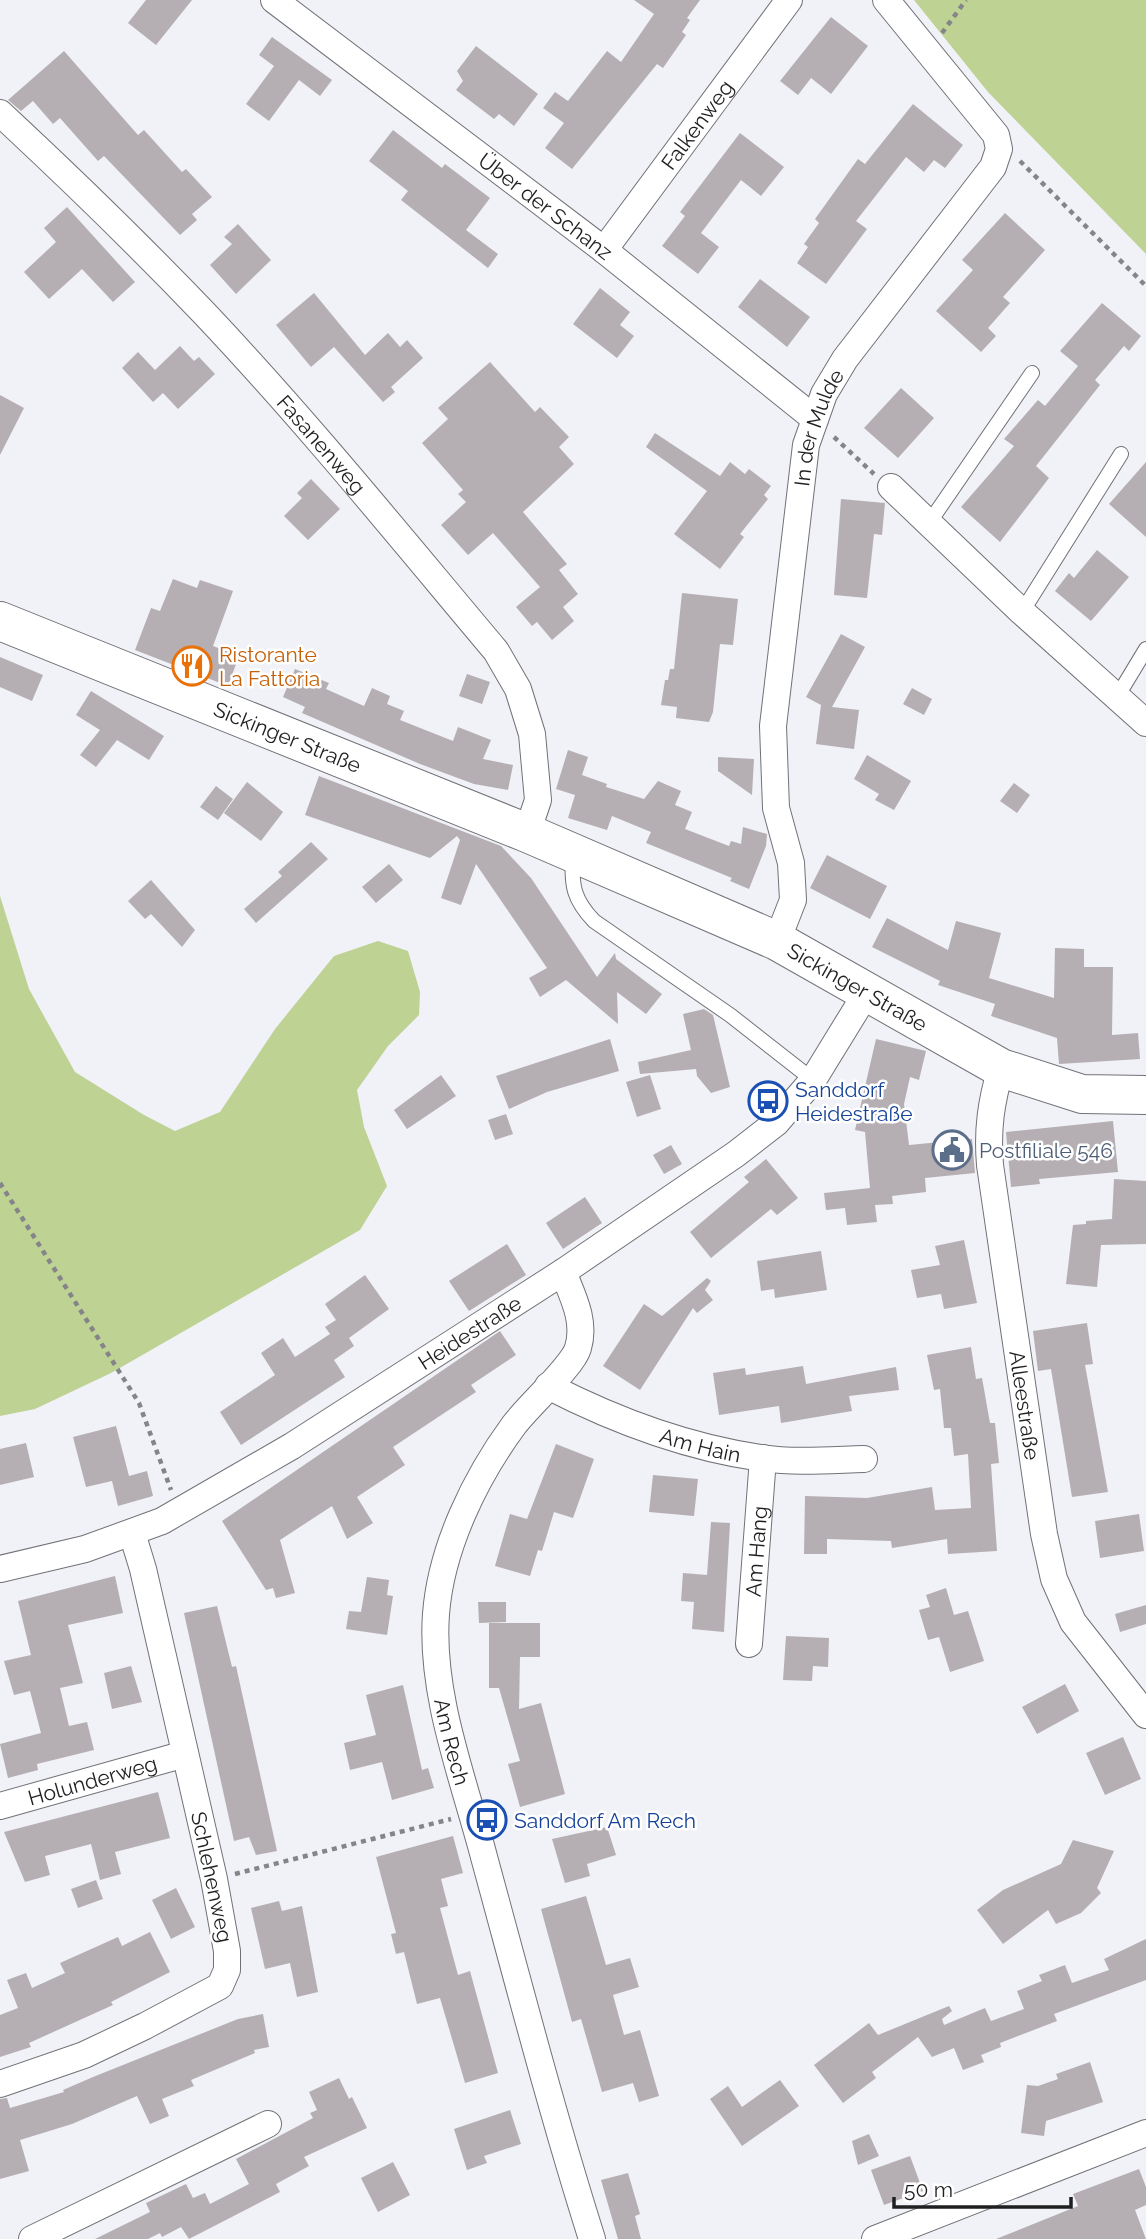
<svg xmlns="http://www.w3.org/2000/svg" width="1146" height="2239" viewBox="0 0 1146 2239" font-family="Raleway,sans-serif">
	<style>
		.green { fill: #bed293 }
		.building { fill: #b5afb3 }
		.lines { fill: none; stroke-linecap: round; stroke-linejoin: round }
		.lane-casing { stroke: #717277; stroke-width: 16 }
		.street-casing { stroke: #717277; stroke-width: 28 }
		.secondary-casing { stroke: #717277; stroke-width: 40 }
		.path { stroke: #848489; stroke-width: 4.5; stroke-dasharray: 5 5; stroke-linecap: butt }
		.lane { stroke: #fff; stroke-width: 14 }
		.street { stroke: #fff; stroke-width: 26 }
		.secondary { stroke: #fff; stroke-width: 38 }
		.labels { text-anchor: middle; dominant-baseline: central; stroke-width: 5; stroke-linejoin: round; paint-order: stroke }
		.street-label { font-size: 21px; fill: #1e1f21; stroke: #fff }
		.food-label { font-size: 21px; fill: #c56008; stroke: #fff; text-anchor: start }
		.transit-label { font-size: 21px; fill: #164399; stroke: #fff; text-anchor: start }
		.service-label { font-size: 21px; fill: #4e5e75; stroke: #fff; text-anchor: start }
	</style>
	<rect width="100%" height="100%" fill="#f1f1f8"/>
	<path class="green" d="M 914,0 L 1146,0 L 1146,254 L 988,92 Z
		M 0,896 L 29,989 L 75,1072 L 144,1115 L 175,1131 L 220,1112 L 275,1029 L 334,956 L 378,941 L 408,951 L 420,992 L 419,1015 L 388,1046 L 357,1090 L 364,1127 L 387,1186 L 360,1230 L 111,1373 L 35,1409 L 0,1416 Z"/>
	<path class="building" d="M 146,0 L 192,0 L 156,45 L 128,23 Z
		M 634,0 L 700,0 L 687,18 L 690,20 L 682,32 L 686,35 L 663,68 L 657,64 L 572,169 L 545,148 L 564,123 L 543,108 L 555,92 L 568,101 L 607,51 L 621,62 L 654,14 Z
		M 831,17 L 868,46 L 831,94 L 811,78 L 798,95 L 780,81 Z
		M 272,37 L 332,80 L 320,96 L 299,80 L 269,121 L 246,104 L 274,66 L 259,55 Z
		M 476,46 L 538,94 L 514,126 L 499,114 L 494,119 L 456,90 L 463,81 L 457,71 Z
		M 64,51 L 138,135 L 144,130 L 182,172 L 186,169 L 212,197 L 192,214 L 197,220 L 180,235 L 104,156 L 98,161 L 60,118 L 53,124 L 33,101 L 21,111 L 8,100 Z
		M 913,104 L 963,145 L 945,168 L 934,160 L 924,172 L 906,157 L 856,221 L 867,229 L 826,284 L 797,263 L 808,247 L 804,244 L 819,223 L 815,219 L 858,159 L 865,164 Z
		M 393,130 L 442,168 L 445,164 L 490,198 L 466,230 L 498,254 L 488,268 L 401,200 L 408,191 L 369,161 Z
		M 740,133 L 784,167 L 761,196 L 741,180 L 701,233 L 719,247 L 698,274 L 662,246 L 685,216 L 680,212 Z
		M 67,207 L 135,282 L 113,302 L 82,269 L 49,299 L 24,272 L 56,242 L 44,228 Z
		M 1005,213 L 1045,250 L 1003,297 L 1010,303 L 988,328 L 996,336 L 981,352 L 936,311 L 973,270 L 962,260 Z
		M 238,224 L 271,260 L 236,294 L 210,265 L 232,244 L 224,237 Z
		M 760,279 L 810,317 L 787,347 L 738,307 Z
		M 600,288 L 630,312 L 620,325 L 634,336 L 617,358 L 573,324 Z
		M 314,293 L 365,355 L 388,333 L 400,347 L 407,340 L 423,358 L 391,387 L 395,392 L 383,402 L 334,347 L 311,367 L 276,325 Z
		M 1102,303 L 1141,336 L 1129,351 L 1124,346 L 1095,380 L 1100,385 L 1036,466 L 1049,478 L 1000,542 L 961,507 L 1014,446 L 1004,439 L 1038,400 L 1045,406 L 1078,366 L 1060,351 Z
		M 180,346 L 194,361 L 199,357 L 215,374 L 178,409 L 163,393 L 153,402 L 122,368 L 138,352 L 155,370 Z
		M 490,362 L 535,412 L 540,407 L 569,437 L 559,447 L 574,464 L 523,512 L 567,564 L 559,570 L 578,594 L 563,607 L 574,621 L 552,640 L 537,622 L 532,626 L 516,607 L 540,587 L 493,533 L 468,555 L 441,525 L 466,502 L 458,494 L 463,490 L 422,443 L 448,419 L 438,408 Z
		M 901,388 L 934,418 L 898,458 L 864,428 Z
		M 0,395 L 24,408 L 0,455 Z
		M 655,433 L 720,476 L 730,462 L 745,474 L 749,469 L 771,486 L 764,495 L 768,499 L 740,534 L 744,537 L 720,569 L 674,534 L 707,491 L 646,447 Z
		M 1146,462 L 1146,537 L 1109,504 Z
		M 311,479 L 340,509 L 308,540 L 284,516 L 302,498 L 297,493 Z
		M 841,499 L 885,503 L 882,535 L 874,534 L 867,598 L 834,595 Z
		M 1097,550 L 1129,577 L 1091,621 L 1055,591 L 1069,573 L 1074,578 Z
		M 173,579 L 197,588 L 200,580 L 233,591 L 213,646 L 239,656 L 228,686 L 135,650 L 151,608 L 160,611 Z
		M 682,593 L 738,599 L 733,645 L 720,644 L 713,712 L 709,722 L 676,718 L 677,707 L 661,705 L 665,680 L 668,680 L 670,669 L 674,669 Z
		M 841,634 L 865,647 L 832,707 L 859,710 L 854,749 L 816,744 L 821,705 L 806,697 Z
		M 0,657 L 43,675 L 32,701 L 0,687 Z
		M 295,669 L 329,683 L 326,689 L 364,706 L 372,688 L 390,696 L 387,704 L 404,711 L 400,720 L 453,741 L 458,727 L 491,740 L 483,759 L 513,765 L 508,790 L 474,784 L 420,764 L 302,713 L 305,707 L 283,697 Z
		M 467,674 L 490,682 L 482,704 L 459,696 Z
		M 912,688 L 932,699 L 924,715 L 903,704 Z
		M 91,691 L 164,736 L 149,760 L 117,740 L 96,767 L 80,755 L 100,730 L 76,715 Z
		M 568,750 L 588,757 L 582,775 L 607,784 L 606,787 L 644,799 L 658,781 L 681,791 L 675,805 L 692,812 L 685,829 L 729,846 L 731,841 L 741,844 L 743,827 L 767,834 L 766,846 L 749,889 L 730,881 L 732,878 L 646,843 L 651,832 L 612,816 L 607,830 L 568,818 L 575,795 L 556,789 Z
		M 867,755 L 911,781 L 894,810 L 875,800 L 879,794 L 854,779 Z
		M 718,757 L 754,759 L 752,795 L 718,771 Z
		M 319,776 L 501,846 L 531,878 L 597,977 L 615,953 L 616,959 L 662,994 L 646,1014 L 617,992 L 618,1024 L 566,980 L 540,997 L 529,978 L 547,968 L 476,864 L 461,905 L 441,898 L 460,840 L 457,836 L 430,858 L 305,815 Z
		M 247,782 L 283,812 L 261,841 L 224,813 Z
		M 1014,783 L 1030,795 L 1017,813 L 1000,801 Z
		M 216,786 L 233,799 L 218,820 L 200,807 Z
		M 311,842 L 328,859 L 256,923 L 244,909 L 282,876 L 278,872 Z
		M 827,855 L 887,886 L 870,919 L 810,888 Z
		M 389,864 L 403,880 L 376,903 L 362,887 Z
		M 151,880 L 195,930 L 182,947 L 151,914 L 145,919 L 128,901 Z
		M 887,918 L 948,950 L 956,921 L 1001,933 L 989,978 L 1054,998 L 1055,948 L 1084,949 L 1084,967 L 1113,967 L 1112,1035 L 1138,1033 L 1140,1059 L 1059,1064 L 1057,1038 L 991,1016 L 995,1004 L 938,985 L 940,981 L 872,947 Z
		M 704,1009 L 713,1015 L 730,1087 L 711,1093 L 697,1076 L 696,1069 L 640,1074 L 638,1062 L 691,1050 L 683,1014 Z
		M 610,1039 L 619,1071 L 547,1092 L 509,1109 L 496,1076 Z
		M 876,1039 L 926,1051 L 919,1080 L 910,1077 L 904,1104 L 909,1145 L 972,1139 L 975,1173 L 925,1178 L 926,1192 L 892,1196 L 893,1204 L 875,1205 L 877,1222 L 847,1225 L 845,1208 L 826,1210 L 824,1193 L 870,1188 L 865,1132 L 855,1130 Z
		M 441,1075 L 456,1096 L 407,1129 L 394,1110 Z
		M 650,1075 L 661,1109 L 637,1117 L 626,1082 Z
		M 506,1114 L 513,1134 L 495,1140 L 488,1120 Z
		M 1113,1121 L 1118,1172 L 1039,1179 L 1040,1184 L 1011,1187 L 1006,1132 Z
		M 671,1145 L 682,1164 L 664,1174 L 653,1155 Z
		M 766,1159 L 798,1198 L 777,1215 L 771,1209 L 711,1258 L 690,1232 L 749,1182 L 744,1177 Z
		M 1114,1179 L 1146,1181 L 1146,1244 L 1101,1245 L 1097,1287 L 1066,1284 L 1073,1225 L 1086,1224 L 1086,1221 L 1112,1219 Z
		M 585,1197 L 602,1223 L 563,1249 L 546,1223 Z
		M 964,1240 L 977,1303 L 944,1309 L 941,1294 L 917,1298 L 911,1270 L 940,1265 L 935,1246 Z
		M 507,1244 L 526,1275 L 469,1311 L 449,1281 Z
		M 821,1251 L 827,1290 L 775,1298 L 774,1289 L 761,1291 L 757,1261 Z
		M 365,1275 L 389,1309 L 349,1338 L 354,1346 L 334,1360 L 345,1377 L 241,1445 L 220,1412 L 275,1375 L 261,1353 L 283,1338 L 295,1357 L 330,1334 L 325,1327 L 336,1320 L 325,1304 Z
		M 707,1278 L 711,1281 L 705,1290 L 713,1300 L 697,1313 L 693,1308 L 640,1390 L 603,1366 L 644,1304 L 662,1316 Z
		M 1087,1323 L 1093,1364 L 1085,1365 L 1108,1492 L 1072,1497 L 1051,1369 L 1038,1371 L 1033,1331 Z
		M 500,1331 L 516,1355 L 471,1385 L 476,1392 L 393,1447 L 405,1465 L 357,1497 L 373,1523 L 347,1539 L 332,1506 L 280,1540 L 295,1593 L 276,1598 L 273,1588 L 266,1590 L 222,1521 Z
		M 971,1347 L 976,1379 L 982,1378 L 990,1423 L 995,1423 L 999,1463 L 991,1464 L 997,1551 L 948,1554 L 947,1539 L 892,1548 L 891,1541 L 827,1539 L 827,1554 L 804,1554 L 805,1496 L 867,1498 L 932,1487 L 935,1510 L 971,1508 L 968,1454 L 954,1456 L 951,1428 L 944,1428 L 940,1389 L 934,1390 L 927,1355 Z
		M 803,1366 L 806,1384 L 896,1367 L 899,1390 L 849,1396 L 852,1411 L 781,1423 L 779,1406 L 719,1415 L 713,1373 L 745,1368 L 746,1375 Z
		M 116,1426 L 129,1476 L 147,1471 L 153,1496 L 118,1506 L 112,1481 L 86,1487 L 73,1437 Z
		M 26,1443 L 34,1477 L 0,1485 L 0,1449 Z
		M 556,1444 L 594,1459 L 573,1518 L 554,1512 L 542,1551 L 538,1550 L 530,1576 L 495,1566 L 510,1514 L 527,1519 Z
		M 653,1475 L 698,1479 L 694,1516 L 649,1512 Z
		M 1139,1514 L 1144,1551 L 1100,1558 L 1095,1521 Z
		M 711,1522 L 730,1523 L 724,1632 L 692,1629 L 694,1602 L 681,1601 L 683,1573 L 707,1575 Z
		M 115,1576 L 123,1613 L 68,1625 L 83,1683 L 60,1688 L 69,1726 L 87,1722 L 94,1750 L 37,1764 L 38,1770 L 8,1778 L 0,1744 L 41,1733 L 30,1691 L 14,1695 L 4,1661 L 31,1655 L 18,1601 Z
		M 367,1577 L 389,1580 L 387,1595 L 393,1596 L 387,1635 L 346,1629 L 349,1611 L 361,1612 Z
		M 946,1588 L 954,1615 L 968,1611 L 984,1661 L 950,1672 L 939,1637 L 928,1640 L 919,1610 L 930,1607 L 926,1595 Z
		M 478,1602 L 506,1602 L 506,1622 L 479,1623 Z
		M 1146,1605 L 1146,1624 L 1120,1632 L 1115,1614 Z
		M 217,1606 L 232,1667 L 236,1666 L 277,1851 L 256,1855 L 249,1837 L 234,1841 L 184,1613 Z
		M 489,1623 L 540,1623 L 540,1657 L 520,1657 L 519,1709 L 541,1703 L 565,1794 L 520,1807 L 508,1764 L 520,1761 L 499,1688 L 489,1688 Z
		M 786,1636 L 829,1638 L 828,1667 L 813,1666 L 812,1681 L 783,1680 Z
		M 131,1666 L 142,1702 L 112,1709 L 104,1673 Z
		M 1065,1684 L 1079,1711 L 1037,1734 L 1022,1707 Z
		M 403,1685 L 422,1770 L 428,1768 L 434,1788 L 392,1800 L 382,1762 L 350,1770 L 344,1743 L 376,1735 L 366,1695 Z
		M 1123,1737 L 1141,1779 L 1105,1795 L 1086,1753 Z
		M 158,1792 L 170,1838 L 115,1852 L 121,1874 L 100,1880 L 91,1844 L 45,1856 L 50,1875 L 25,1882 L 4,1832 Z
		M 607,1827 L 616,1855 L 587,1864 L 590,1876 L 565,1883 L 552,1839 Z
		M 453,1836 L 463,1873 L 441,1879 L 448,1906 L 440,1908 L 458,1975 L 470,1971 L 498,2073 L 465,2083 L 440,1998 L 417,2004 L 404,1952 L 396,1954 L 391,1934 L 396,1933 L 376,1857 Z
		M 1073,1840 L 1114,1851 L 1097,1888 L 1101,1893 L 1081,1913 L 1056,1924 L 1048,1910 L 1003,1944 L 977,1910 L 1003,1890 L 1061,1864 Z
		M 96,1880 L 103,1899 L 78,1908 L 71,1889 Z
		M 176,1888 L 195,1927 L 171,1939 L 152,1900 Z
		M 586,1896 L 606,1965 L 630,1958 L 639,1987 L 613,1995 L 624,2035 L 640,2030 L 659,2096 L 639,2102 L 633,2083 L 602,2092 L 581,2019 L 572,2022 L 541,1909 Z
		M 279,1901 L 282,1911 L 302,1906 L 318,1992 L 297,1997 L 290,1963 L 265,1969 L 251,1908 Z
		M 150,1932 L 170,1972 L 111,2002 L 113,2005 L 29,2043 L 31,2047 L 0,2057 L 0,2015 L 18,2008 L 7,1980 L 26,1973 L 32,1988 L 65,1973 L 60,1963 L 118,1937 L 122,1946 Z
		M 1146,1939 L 1146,1980 L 1054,2014 L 1057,2021 L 1000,2043 L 1001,2047 L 981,2055 L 984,2062 L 963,2070 L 954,2048 L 932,2057 L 918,2037 L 872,2072 L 876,2078 L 843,2103 L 814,2065 L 869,2023 L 878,2035 L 949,2006 L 952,2011 L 942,2019 L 944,2025 L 985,2008 L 991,2021 L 1024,2009 L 1017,1991 L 1042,1981 L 1039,1975 L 1065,1965 L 1072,1983 L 1109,1970 L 1104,1959 Z
		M 263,2014 L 269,2047 L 254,2050 L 255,2053 L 191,2080 L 194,2086 L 162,2099 L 169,2116 L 150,2124 L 137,2096 L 72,2124 L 20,2140 L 29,2171 L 0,2179 L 0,2099 L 7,2098 L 10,2108 L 64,2092 L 63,2090 L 93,2077 L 238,2019 Z
		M 1090,2062 L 1103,2102 L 1046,2121 L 1044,2136 L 1021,2133 L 1027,2085 L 1038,2086 L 1058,2079 L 1056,2074 Z
		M 339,2078 L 349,2099 L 352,2097 L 367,2128 L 304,2157 L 309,2166 L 276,2184 L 280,2192 L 189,2239 L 181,2227 L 162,2237 L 160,2233 L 148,2239 L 95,2239 L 150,2212 L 146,2203 L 186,2184 L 193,2198 L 205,2193 L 210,2204 L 249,2184 L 236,2159 L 313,2118 L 310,2113 L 317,2110 L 309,2092 Z
		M 780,2080 L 799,2106 L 742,2146 L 710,2099 L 728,2086 L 742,2107 Z
		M 510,2110 L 521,2144 L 484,2156 L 487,2163 L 467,2170 L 454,2129 Z
		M 869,2134 L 879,2156 L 858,2165 L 852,2141 Z
		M 910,2156 L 923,2191 L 884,2205 L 871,2170 Z
		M 393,2162 L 410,2195 L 378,2212 L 361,2178 Z
		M 1139,2169 L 1146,2187 L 1146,2205 L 1135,2210 L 1146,2239 L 996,2239 L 1078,2206 L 1073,2194 Z
		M 628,2173 L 640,2214 L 635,2216 L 641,2239 L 618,2239 L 601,2180 Z"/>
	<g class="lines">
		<g class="lane-casing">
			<path id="lane" d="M 929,523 L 1032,373
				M 1022,612 L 1121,454
				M 1117,697 L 1146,649
				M 573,857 C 571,886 574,900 594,921 L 730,1015 L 813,1080"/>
		</g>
		<g class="street-casing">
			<g id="street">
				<path id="s1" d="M 274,0 L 604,250 L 815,419"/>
				<path id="s2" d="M 0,113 C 70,178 139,245 205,314 C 307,422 401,538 496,651 L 518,689 L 532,734 L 538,800 L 527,833"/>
				<path id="s3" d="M 604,250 L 789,0"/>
				<path d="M 891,487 L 1022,612 L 1146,723"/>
				<path id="s4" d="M 777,941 L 793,900 L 791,863 L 776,808 L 773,726 L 806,445 L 824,394 L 845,359 L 993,167 L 999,149 L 996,135 L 886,0"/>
				<path id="s5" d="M 1001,1068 C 991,1102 987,1130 990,1165 L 1044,1534 L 1054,1579 L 1073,1622 L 1146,1715"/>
				<path id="s6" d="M 563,1272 C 573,1297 586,1321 578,1348 C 573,1366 528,1406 514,1425 C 475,1478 441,1548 436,1614 C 430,1695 464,1780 484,1857 C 519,1985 552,2113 592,2239"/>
				<path id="s7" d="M 548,1386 C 616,1421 685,1447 761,1458 C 795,1463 830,1460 864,1459"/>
				<path id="s8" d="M 0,1569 L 85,1549 L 162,1521 L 292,1446 L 563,1272 L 736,1154 L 776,1123 L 813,1080 L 867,992"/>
				<path id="s9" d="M 749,1644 L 763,1458"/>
				<path id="s10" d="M 0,1806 L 185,1754"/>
				<path d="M 0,2084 L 84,2055 L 145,2026 L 220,1986 L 227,1970 L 227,1951 L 214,1879 L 143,1569 L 132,1533"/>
				<path d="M 32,2239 L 268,2124"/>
				<path d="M 875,2239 L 1146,2133"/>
			</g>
		</g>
		<g class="secondary-casing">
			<g id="secondary">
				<path id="s11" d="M 0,621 L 527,833 L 777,941 L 1001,1068 L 1082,1094 L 1146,1095"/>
			</g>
		</g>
		<path class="path" d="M 942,33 L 966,0
			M 1020,161 L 1146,286
			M 834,437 L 874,474
			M 0,1183 L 139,1403 L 171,1490
			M 235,1874 L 451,1819"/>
		<use href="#lane" class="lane"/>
		<use href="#street" class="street"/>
		<use href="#secondary" class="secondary"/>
	</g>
	<defs>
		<g id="restaurant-ring" transform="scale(2.0125)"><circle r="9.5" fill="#fff" stroke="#e8710a" stroke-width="1.5"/><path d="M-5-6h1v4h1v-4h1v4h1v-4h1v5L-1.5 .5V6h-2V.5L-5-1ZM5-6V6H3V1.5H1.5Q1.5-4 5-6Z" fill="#e8710a"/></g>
		<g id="bus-ring" transform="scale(2.0125)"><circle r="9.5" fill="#fff" stroke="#1a4fb4" stroke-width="1.5"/><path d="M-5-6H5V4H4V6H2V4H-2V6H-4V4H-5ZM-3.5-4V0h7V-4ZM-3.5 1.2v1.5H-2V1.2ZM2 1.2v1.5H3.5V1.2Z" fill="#1a4fb4"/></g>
		<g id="civic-ring" transform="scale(2.0125)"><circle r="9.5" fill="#fff" stroke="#5c6f8a" stroke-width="1.5"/><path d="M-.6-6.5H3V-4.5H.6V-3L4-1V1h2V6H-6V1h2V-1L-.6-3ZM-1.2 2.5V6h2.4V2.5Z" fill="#5c6f8a"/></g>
	</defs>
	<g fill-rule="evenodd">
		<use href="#restaurant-ring" x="192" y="666"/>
		<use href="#bus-ring" x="768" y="1101"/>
		<use href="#civic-ring" x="952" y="1150"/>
		<use href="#bus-ring" x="487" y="1820"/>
	</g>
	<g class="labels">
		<g class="street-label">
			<text stroke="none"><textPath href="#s3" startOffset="156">Falkenweg</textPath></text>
			<text stroke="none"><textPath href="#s1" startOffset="341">Über der Schanz</textPath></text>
			<text stroke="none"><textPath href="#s4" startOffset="523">In der Mulde</textPath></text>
			<text stroke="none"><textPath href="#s2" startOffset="462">Fasanenweg</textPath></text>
			<text stroke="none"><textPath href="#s11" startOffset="310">Sickinger Straße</textPath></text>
			<text stroke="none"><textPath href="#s11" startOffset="933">Sickinger Straße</textPath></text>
			<text stroke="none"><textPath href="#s8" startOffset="530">Heidestraße</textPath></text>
			<text stroke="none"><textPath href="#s5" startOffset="341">Alleestraße</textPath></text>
			<text stroke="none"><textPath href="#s7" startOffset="164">Am Hain</textPath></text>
			<text stroke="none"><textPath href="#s9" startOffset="93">Am Hang</textPath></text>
			<text stroke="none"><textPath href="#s6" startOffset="516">Am Rech</textPath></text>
			<text stroke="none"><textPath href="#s10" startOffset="96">Holunderweg</textPath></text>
			<text transform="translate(212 1877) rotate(78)">Schlehenweg</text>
		</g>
		<g class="food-label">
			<text x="219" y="654">Ristorante<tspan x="219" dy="24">La Fattoria</tspan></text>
		</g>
		<g class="transit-label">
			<text x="795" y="1089">Sanddorf<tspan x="795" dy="24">Heidestraße</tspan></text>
			<text x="514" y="1820">Sanddorf Am Rech</text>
		</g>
		<g class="service-label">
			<text x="979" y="1150">Postfiliale 546</text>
		</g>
	</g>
	<path d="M894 2197v10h177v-10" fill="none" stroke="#1e1f21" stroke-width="3.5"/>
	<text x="904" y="2197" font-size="21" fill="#1e1f21" stroke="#ffffff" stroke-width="5" paint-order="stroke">50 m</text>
</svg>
